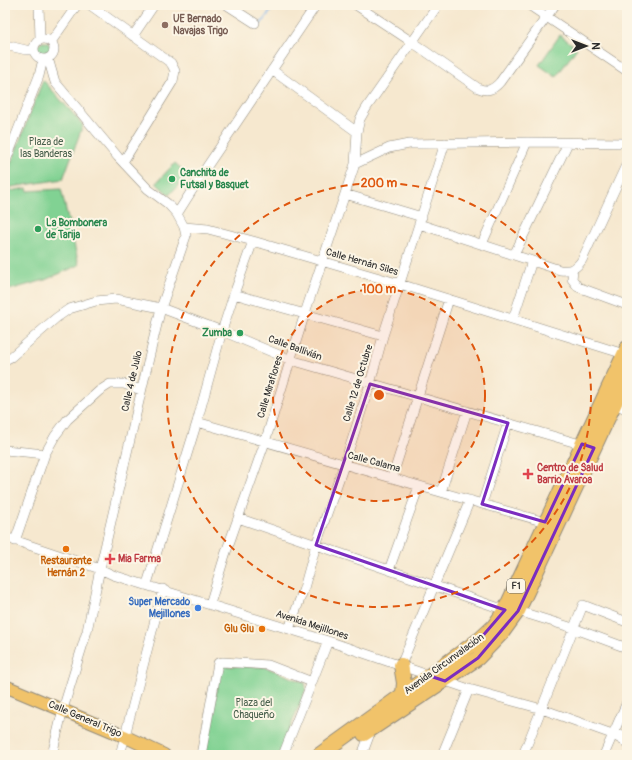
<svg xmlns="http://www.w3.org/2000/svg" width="632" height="760" viewBox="0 0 632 760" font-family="Pangolin,sans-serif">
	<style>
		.green { fill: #81d293; stroke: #567e5f }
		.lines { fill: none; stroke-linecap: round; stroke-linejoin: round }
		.stream { stroke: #7fb5ed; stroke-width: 2 }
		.minor-casing { stroke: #908a7d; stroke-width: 10 }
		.major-casing { stroke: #908a7d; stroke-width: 14 }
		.highway-casing { stroke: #908a7d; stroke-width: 16 }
		.minor { stroke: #fff; stroke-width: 9 }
		.major { stroke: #f1c36a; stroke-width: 12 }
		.highway { stroke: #f1c36a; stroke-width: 14 }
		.marked { fill: none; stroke: #7b2cbf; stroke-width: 3; stroke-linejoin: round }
		.ring { fill: none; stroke: #df570e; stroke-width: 2; stroke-dasharray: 7 5 }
		.education-dot { fill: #8d6e63; stroke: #fcf5e5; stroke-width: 1.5 }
		.leisure-dot { fill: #2e9e5b; stroke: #fcf5e5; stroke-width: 1.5 }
		.health-dot { fill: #e0444e; stroke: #fcf5e5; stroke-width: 1.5 }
		.food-dot { fill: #e8710a; stroke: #fcf5e5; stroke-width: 1.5 }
		.shop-dot { fill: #3f7fe0; stroke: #fcf5e5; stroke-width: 1.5 }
		.labels { text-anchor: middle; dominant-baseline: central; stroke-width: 4; stroke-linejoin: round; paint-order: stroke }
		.shield { fill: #fcf5e5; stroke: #6a6863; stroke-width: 1 }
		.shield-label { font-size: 9px; font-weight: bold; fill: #2b2b2b }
		.education-label { font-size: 10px; font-weight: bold; fill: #785e54; stroke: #fcf5e5; text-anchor: start }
		.park-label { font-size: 10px; fill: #455d4a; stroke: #fcf5e5 }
		.leisure-label { font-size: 10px; font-weight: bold; fill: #27864d; stroke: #fcf5e5; text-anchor: start }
		.street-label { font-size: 10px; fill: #2b2b2b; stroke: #fcf5e5 }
		.health-label { font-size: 10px; font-weight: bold; fill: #be3a42; stroke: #fcf5e5; text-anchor: start }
		.food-label { font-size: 10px; font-weight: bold; fill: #c56008; stroke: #fcf5e5 }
		.shop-label { font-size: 10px; font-weight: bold; fill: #366cbe; stroke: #fcf5e5; text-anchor: end }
		.centre { fill: #df570e; stroke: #fcf5e5; stroke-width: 2 }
		.ring-label { font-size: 12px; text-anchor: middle; font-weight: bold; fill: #df570e; stroke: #fcf5e5; stroke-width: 4; stroke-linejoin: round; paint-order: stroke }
	</style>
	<rect width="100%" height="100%" fill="#fcf5e5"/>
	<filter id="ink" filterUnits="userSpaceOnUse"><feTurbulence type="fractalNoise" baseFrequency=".025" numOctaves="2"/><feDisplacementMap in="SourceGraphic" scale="8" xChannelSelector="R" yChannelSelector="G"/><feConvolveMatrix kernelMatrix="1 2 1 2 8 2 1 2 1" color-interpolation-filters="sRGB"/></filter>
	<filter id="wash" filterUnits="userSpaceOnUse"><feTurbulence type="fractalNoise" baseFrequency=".012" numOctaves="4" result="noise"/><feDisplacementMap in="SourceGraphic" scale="16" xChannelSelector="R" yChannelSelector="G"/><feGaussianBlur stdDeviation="0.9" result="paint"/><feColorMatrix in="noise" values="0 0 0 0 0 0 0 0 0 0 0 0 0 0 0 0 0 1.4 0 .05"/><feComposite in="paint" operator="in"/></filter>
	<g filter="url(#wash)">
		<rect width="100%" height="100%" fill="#f6e8cf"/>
		<path class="green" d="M 560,35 L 577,48 L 556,77 L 539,65 Z
			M37 49a7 7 0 1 1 14 0a7 7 0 1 1-14 0Z
			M 43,80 L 83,125 L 63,179 L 5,188 L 5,179 Z
			M 175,163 L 188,175 L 169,195 L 156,183 Z
			M 27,188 L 28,191 L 61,189 L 79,265 L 45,280 L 5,291 L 5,192 Z
			M 221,666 L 265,667 L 305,683 L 306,689 L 279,755 L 205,755 Z"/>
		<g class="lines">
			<path class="stream" d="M 260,25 L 275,5"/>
		</g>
	</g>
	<g filter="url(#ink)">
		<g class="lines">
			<g class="minor-casing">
				<path id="minor" d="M 39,5 L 40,39
					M 90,5 L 171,63 L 175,71 L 173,81 L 123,162
					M 227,5 L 255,23
					M 356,5 L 412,42 L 478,88 C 487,92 493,90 500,82 L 555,5
					M 529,5 L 627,71
					M 133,36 L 154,5
					M34 49a10 10 0 1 1 20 0a10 10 0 1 1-20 0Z
					M 51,42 L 77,5
					M 5,45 L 26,50 L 34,50
					M 48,58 L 55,82 L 118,157 L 148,189 L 168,204 L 177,214 L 184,227 L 186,236 L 161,308 L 153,341 L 100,569 L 87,631 L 63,709 L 52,755
					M 272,70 L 357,132
					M 5,163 L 39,76 L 43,59
					M 355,164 L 389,148 L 409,144 L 527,142 L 627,143
					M 345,194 L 422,217
					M 177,214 L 208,165 L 316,5
					M 419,224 L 560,270 C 571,271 576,269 582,260 L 627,163
					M 184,227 L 208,229 L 253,241 L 400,284 L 624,354
					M 482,244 L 527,142
					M 514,255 L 568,143
					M 573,270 L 572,279 L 578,287 L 627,305
					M 234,294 L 383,336
					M 513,319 L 532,261
					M 5,360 L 11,357 L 56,318 L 69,309 L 96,301 L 116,299 L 161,308 L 222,331 L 291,360 L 587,446
					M 615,405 L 627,409
					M 197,422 L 545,522
					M 5,450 L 45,454
					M 392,478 L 449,299
					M 441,492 L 467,411
					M 482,504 L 508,423
					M 238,518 L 505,610
					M 5,537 L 100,569 L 113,575 L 328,641 L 469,689 L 542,709 L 612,734 L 627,743
					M 15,541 L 45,454 L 55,436 L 67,420 L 99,391 L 110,384 L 124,384 L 141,390
					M 389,570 L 419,486
					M 147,584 L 197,422 L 222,331 L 234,294 L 253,241
					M 210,604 L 225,555 L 265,442 L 305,313 L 355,164 L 357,132 L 360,119 L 367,107 L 438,5
					M 518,611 L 573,628 L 627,648
					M 289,629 L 304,588 L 316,545 L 344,465 L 370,384 L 383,336 L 445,143
					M 401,665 L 470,500
					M 612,734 L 627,735
					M 120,755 L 163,589
					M 201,755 L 218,663 L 223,662 L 268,665 L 312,682
					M 283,755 L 312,682 L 328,641
					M 362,755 L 372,728
					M 442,755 L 469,689
					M 523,755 L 583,605 L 627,622
					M 604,755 L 627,702"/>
			</g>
			<g class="major-casing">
				<path id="major" d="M 5,686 L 124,736 L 164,755"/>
			</g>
			<g class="highway-casing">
				<path id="highway" d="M 401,665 L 404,683 L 403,693
					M 364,734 L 478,658 L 502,633 L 518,611 L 627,377
					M 319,755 L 480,639 L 494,626 L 505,610 L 627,348"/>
			</g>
			<use href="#minor" class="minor"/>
			<use href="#major" class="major"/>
			<use href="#highway" class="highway"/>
		</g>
	</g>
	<path class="marked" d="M 370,384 L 508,423 L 482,504 L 545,522 L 582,444 L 594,448 L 518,611 L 478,658 L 445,681 L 430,676 L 480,639 L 505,610 L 316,545 Z"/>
	<circle cx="379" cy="395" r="106" fill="#df570e" fill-opacity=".12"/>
	<g class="ring">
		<circle cx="379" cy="395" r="106"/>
		<circle cx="379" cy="395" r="212"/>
	</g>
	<circle class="education-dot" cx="165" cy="25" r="4"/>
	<g class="leisure-dot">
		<circle cx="172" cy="179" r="4"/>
		<circle cx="38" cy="229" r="4"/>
		<circle cx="240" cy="333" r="4"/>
	</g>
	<g class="health-dot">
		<path d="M526 468h4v4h4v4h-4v4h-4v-4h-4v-4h4z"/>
		<path d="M108 553h4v4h4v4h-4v4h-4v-4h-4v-4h4z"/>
	</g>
	<g class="food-dot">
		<circle cx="66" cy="549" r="4"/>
		<circle cx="262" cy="629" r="4"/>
	</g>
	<circle class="shop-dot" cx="198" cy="608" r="4"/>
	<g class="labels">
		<rect class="shield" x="507" y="579" width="18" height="14" rx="3"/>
		<g class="shield-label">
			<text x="516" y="586">F1</text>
		</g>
		<g class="education-label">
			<text x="173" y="19">UE Bernado<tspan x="173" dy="12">Navajas Trigo</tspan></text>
		</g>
		<g class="park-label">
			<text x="46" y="142">Plaza de<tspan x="46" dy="12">las Banderas</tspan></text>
			<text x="254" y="703">Plaza del<tspan x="254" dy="12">Chaqueño</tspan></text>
		</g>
		<g class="leisure-label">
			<text x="180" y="173">Canchita de<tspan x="180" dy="12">Futsal y Basquet</tspan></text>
			<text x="46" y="223">La Bombonera<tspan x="46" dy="12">de Tarija</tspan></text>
			<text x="232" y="333" text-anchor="end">Zumba</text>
		</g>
		<g class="street-label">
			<text transform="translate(362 262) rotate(16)">Calle Hernán Siles</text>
			<text transform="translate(295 348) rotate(20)">Calle Ballivián</text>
			<text transform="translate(132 381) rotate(-77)">Calle 4 de Julio</text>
			<text transform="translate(358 383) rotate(-73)">Calle 12 de Octubre</text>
			<text transform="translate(270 387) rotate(-73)">Calle Miraflores</text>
			<text transform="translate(374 462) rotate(15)">Calle Calama</text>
			<text transform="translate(312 625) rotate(18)">Avenida Mejillones</text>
			<text transform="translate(444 664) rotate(-36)">Avenida Circunvalación</text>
			<text transform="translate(85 719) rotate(23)">Calle General Trigo</text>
		</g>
		<g class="health-label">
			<text x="537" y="468">Centro de Salud<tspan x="537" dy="12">Barrio Avaroa</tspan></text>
			<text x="118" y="559">Mia Farma</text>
		</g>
		<g class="food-label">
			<text x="66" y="561">Restaurante<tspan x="66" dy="12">Hernán 2</tspan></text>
			<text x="254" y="629" text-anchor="end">Glu Glu</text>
		</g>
		<g class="shop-label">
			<text x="190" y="602">Super Mercado<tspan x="190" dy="12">Mejillones</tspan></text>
		</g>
	</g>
	<circle cx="379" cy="395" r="6" class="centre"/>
	<g class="ring-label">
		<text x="379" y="187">200 m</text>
		<text x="379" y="293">100 m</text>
	</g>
	<rect width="632" height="760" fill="none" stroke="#fcf5e5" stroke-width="20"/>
	<g transform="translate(586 46) rotate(90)" stroke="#fcf5e5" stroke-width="3" paint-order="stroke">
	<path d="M0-3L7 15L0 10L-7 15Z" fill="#2b2b2b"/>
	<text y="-6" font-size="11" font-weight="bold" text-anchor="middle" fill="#2b2b2b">N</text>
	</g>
</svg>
